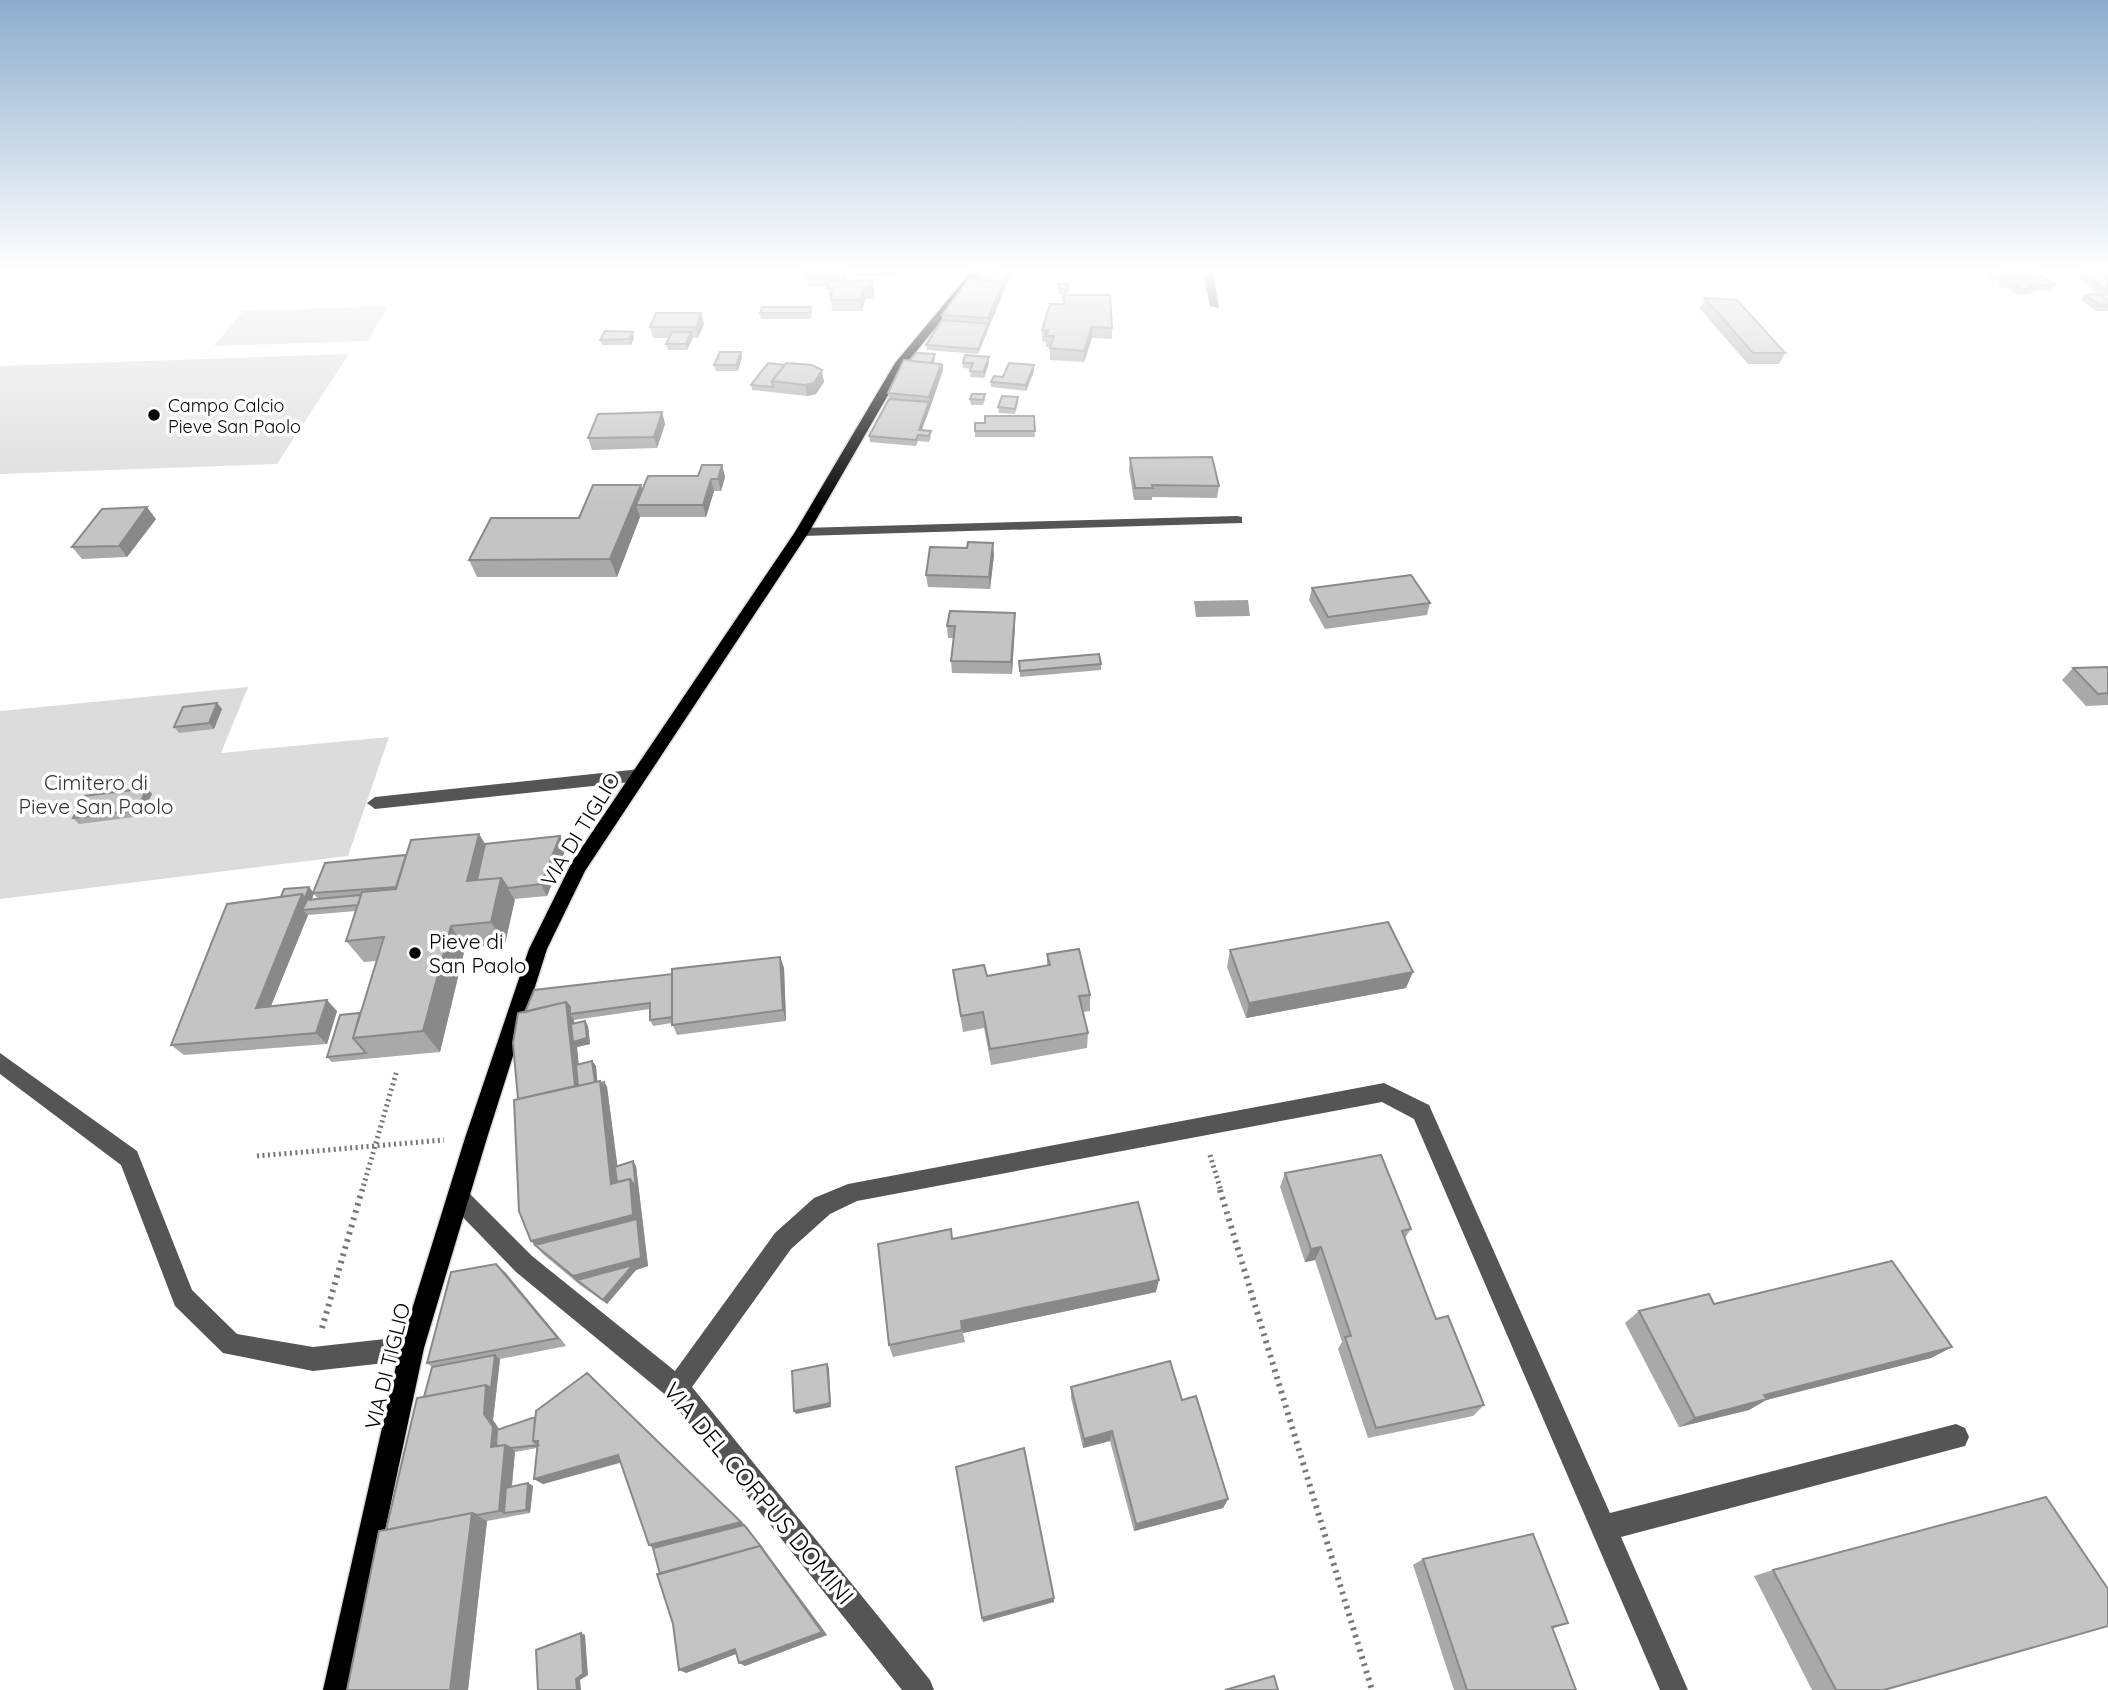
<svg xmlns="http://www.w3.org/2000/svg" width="2108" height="1690" viewBox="0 0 2108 1690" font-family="Quicksand,sans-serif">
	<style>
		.green { fill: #dcdcdc }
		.water { fill: #a3a3a3 }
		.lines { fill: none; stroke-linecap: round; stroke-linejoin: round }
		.major-casing { stroke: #dbdbdb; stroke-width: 3 }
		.path-far1 { stroke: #777; stroke-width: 5; stroke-dasharray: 2 3.5; stroke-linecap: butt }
		.path { stroke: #777; stroke-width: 6; stroke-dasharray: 2.5 5; stroke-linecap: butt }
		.minor { fill: #555; fill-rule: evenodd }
		.major { fill: #000; fill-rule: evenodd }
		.wall { fill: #a9a9a9; fill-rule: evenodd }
		.shaded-wall { fill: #898989 }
		.building { fill: #c4c4c4; stroke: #898989; stroke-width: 2 }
		.poi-dot { fill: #000; stroke: #fff; stroke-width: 2.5 }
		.labels { text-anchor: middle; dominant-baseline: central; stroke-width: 7; stroke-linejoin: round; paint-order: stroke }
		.far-poi-label { font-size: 18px; fill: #000; stroke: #fff; text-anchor: start }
		.park-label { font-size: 21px; fill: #333; stroke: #fff }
		.street-label { font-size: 21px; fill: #000; stroke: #fff }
		.poi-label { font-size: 21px; fill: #000; stroke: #fff; text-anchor: start }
		.near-street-label { font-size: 24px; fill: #000; stroke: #fff }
	</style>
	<rect width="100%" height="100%" fill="#fff"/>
	<path class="green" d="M 389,306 L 367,341 L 214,346 L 243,311 Z
		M 349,354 L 277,464 L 0,474 L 0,366 Z
		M 248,687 L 221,753 L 389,737 L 348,856 L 0,899 L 0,711 Z"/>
	<path class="water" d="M 1248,600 L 1250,616 L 1196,617 L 1194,601 Z"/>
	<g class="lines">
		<g class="major-casing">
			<path id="major" d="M 971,272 L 981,272 L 906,364 L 809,532 L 585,871 L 547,949 L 487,1138 L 424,1348 L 351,1690 L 323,1690 L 400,1348 L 465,1138 L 529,949 L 572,862 L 795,532 L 895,363 Z"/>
		</g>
		<path class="path-far1" d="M 1210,1155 L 1221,1191
			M 257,1156 L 444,1140
			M 362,1191 L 397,1070"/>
		<path class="path" d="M 1220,1190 L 1372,1690
			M 322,1328 L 362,1190"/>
		<path class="minor" d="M 1203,272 L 1213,272 L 1219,308 L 1210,306 Z
			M 1237,516 L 1242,517 L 1242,523 L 802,536 L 795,532 L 802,528 Z
			M 640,769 L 648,775 L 640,781 L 375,809 L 367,803 L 375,797 Z
			M 0,1053 L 137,1151 L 192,1290 L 237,1334 L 313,1347 L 412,1336 L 420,1340 L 424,1348 L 420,1356 L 412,1360 L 313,1371 L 223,1353 L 175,1306 L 121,1165 L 0,1074 Z
			M 1384,1083 L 1429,1105 L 1610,1513 L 1956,1424 L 1965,1428 L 1969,1437 L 1965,1446 L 1621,1537 L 1688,1690 L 1660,1690 L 1414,1119 L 1382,1102 L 857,1201 L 830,1214 L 791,1249 L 692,1387 L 930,1680 L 934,1690 L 902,1690 L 668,1397 L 516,1272 L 450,1204 L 447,1197 L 450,1190 L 458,1186 L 466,1190 L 532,1256 L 675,1371 L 775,1233 L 814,1198 L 848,1184 Z"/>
		<use href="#major" class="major"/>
	</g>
	<path class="wall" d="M 807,272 L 846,272 L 846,280 L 873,280 L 874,291 L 873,299 L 865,299 L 862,311 L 832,311 L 831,299 L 829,299 L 828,286 L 808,286 L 807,275 Z
		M 860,272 L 895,272 L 894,276 L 860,276 Z
		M 1983,272 L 2045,272 L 2042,277 L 2054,284 L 2051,290 L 2033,291 L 2032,293 L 2018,295 L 2008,288 L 1999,288 L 2000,284 Z
		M 2082,272 L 2108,272 L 2108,296 L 2102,296 L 2078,278 Z
		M 1009,279 L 978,354 L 927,350 L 926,345 L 942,320 L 942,315 Z
		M 1059,284 L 1068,284 L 1068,295 L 1112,328 L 1112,339 L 1092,338 L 1084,362 L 1050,360 L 1050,347 L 1046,347 L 1046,342 L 1042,341 L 1042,330 L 1063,304 L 1063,295 L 1064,295 L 1059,294 Z
		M 2085,295 L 2106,299 L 2108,297 L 2108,311 L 2097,311 L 2081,300 Z
		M 1705,298 L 1785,353 L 1779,364 L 1748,364 L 1700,309 Z
		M 811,307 L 812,313 L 810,319 L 761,319 L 760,313 Z
		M 701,313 L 704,324 L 698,338 L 692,338 L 687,350 L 668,350 L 666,344 L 669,338 L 653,338 L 650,327 Z
		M 634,338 L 631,345 L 602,345 L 600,340 Z
		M 935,354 L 935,360 L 934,363 L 943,364 L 943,370 L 922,430 L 931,437 L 929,442 L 918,441 L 916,446 L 870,442 L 869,436 L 889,399 L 888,393 L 909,361 Z
		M 742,357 L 738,371 L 716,371 L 714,365 Z
		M 989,357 L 989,362 L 984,378 L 970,377 L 971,369 L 963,368 L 963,363 Z
		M 768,363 L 824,382 L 816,394 L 807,396 L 752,390 L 751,385 Z
		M 1034,365 L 1034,371 L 1026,391 L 991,387 L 991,382 Z
		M 985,394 L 985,400 L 983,405 L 971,405 L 970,399 Z
		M 1018,397 L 1018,403 L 1015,414 L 999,413 L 998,407 Z
		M 662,412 L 665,424 L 657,448 L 592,450 L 588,438 Z
		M 1034,416 L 1035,437 L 975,437 L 975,431 Z
		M 1130,458 L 1219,486 L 1217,498 L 1152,497 L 1152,500 L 1134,500 L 1129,470 Z
		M 722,465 L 725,477 L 721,491 L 714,491 L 706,517 L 640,517 L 617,577 L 477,577 L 469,560 L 579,518 L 642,490 L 698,476 Z
		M 156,519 L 127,557 L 82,559 L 72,547 Z
		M 967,548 L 994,555 L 990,589 L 928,587 L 926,575 Z
		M 1312,588 L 1430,603 L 1427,615 L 1325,629 L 1309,600 Z
		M 1015,613 L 1015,625 L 1012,674 L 952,673 L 951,661 L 954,638 L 948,638 L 947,626 Z
		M 1019,661 L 1101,664 L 1101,670 L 1020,677 Z
		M 2108,667 L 2108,705 L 2086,706 L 2062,680 L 2073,668 Z
		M 217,703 L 222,709 L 214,729 L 179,733 L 174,727 Z
		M 147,788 L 152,794 L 142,816 L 79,824 L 73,818 Z
		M 479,834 L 485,844 L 566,848 L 547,896 L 514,899 L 505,944 L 465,948 L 440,1052 L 332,1062 L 327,1057 L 360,1013 L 376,961 L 364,962 L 346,941 L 356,911 L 308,915 L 271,1006 L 337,1011 L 327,1044 L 184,1055 L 171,1045 L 314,893 L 406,855 ZM 314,894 L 318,899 L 312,899 Z
		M 1230,950 L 1406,988 L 1246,1018 L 1227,967 Z
		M 1047,954 L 1090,995 L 1090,1011 L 1083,1012 L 1088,1033 L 1087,1048 L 991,1065 L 984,1028 L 963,1032 L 953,970 L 987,976 L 1047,966 Z
		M 780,957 L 784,968 L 786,1021 L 677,1035 L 672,1023 L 653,1026 L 650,1020 L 650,1009 L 574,1020 L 574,1024 L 585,1021 L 588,1026 L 590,1044 L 577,1047 L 578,1065 L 592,1061 L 596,1066 L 597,1081 L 601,1083 L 604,1082 L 607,1087 L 617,1166 L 633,1161 L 636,1166 L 648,1266 L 636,1270 L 607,1304 L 580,1285 L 543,1254 L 531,1241 L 518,1099 L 518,1013 L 672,974 Z
		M 1285,1173 L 1411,1229 L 1405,1238 L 1436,1319 L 1484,1405 L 1473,1416 L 1368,1438 L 1338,1349 L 1342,1342 L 1315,1260 L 1305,1262 L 1280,1187 Z
		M 953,1239 L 1156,1292 L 963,1333 L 965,1342 L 893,1357 L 889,1345 Z
		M 505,1272 L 566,1346 L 500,1359 L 493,1420 L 500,1430 L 535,1417 L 747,1527 L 765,1551 L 827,1635 L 745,1666 L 736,1654 L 686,1673 L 653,1548 L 649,1545 L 620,1463 L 543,1484 L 534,1479 L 537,1448 L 515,1452 L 512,1487 L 528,1483 L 533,1486 L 530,1513 L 487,1521 L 468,1690 L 347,1690 L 386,1530 L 432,1367 L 427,1363 Z
		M 1714,1304 L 1952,1347 L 1931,1358 L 1766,1400 L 1749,1410 L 1679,1427 L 1625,1323 L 1639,1311 Z
		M 1071,1387 L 1182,1400 L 1228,1499 L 1223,1508 L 1134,1531 L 1110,1441 L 1083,1448 L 1071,1398 Z
		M 1423,1559 L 1568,1623 L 1552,1629 L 1576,1690 L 1454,1690 L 1413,1565 Z
		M 1773,1570 L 1884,1690 L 1812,1690 L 1754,1576 Z"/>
	<path class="shaded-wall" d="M 844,272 L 846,272 L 847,277 L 845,286 Z
		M 1009,273 L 1009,279 L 988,329 L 988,318 L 1003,282 Z
		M 873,280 L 874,291 L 873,299 L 871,288 Z
		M 863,288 L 865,299 L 862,311 L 860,300 Z
		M 701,313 L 704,324 L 698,338 L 696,327 Z
		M 988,324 L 988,329 L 978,354 L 978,349 Z
		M 1092,327 L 1092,338 L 1084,362 L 1084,351 Z
		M 633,332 L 634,338 L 631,345 L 629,339 Z
		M 691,332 L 693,338 L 687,350 L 686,344 Z
		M 741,352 L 742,357 L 738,371 L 736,365 Z
		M 989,357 L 989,362 L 984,378 L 983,372 Z
		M 941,364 L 943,364 L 943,370 L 930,408 L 929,397 Z
		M 1034,365 L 1034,371 L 1026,391 L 1026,385 Z
		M 822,370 L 824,382 L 816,394 L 807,396 L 805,385 Z
		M 929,402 L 930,408 L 919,436 L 919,430 Z
		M 662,412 L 665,424 L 657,448 L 654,437 Z
		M 722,465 L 725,477 L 721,491 L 718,479 Z
		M 711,479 L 714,491 L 706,517 L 703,505 Z
		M 641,485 L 646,502 L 636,505 L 640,517 L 617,577 L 610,559 Z
		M 147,507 L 156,519 L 127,557 L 119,546 Z
		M 993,543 L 994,555 L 990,589 L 989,577 Z
		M 1015,613 L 1015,625 L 1012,674 L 1011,662 Z
		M 217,703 L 222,709 L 214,729 L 209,723 Z
		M 147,788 L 152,794 L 142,816 L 137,810 Z
		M 479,834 L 492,856 L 484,890 L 467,881 Z
		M 560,836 L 566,848 L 547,896 L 541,884 Z
		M 501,878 L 515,900 L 505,944 L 491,922 Z
		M 309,887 L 314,893 L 310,904 L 302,910 L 308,915 L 266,1018 L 256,1008 L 302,894 Z
		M 451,926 L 465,948 L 440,1052 L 423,1031 Z
		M 780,957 L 784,968 L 786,1021 L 783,1010 Z
		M 1413,972 L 1406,988 L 1246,1018 L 1249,1003 Z
		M 327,1000 L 337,1011 L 327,1044 L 316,1033 Z
		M 566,1002 L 573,1012 L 570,1014 L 574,1020 L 576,1041 L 585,1021 L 588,1026 L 590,1044 L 577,1047 L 582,1096 L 600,1081 L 606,1091 L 604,1082 L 607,1087 L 621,1192 L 630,1179 L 633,1161 L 636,1166 L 648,1266 L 636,1270 L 607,1304 L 603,1300 L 577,1281 L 531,1241 L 621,1198 L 526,1115 Z
		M 592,1061 L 596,1066 L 598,1089 L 595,1084 Z
		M 1321,1247 L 1315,1260 L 1305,1262 L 1311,1249 Z
		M 496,1264 L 505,1272 L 566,1346 L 558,1338 Z
		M 1159,1280 L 1156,1292 L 963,1333 L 961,1321 Z
		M 1952,1347 L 1931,1358 L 1766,1400 L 1749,1410 L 1679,1427 L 1695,1418 L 1764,1395 Z
		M 495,1355 L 500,1359 L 493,1420 L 502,1434 L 501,1450 L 491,1447 L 484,1414 L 486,1385 Z
		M 827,1364 L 829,1368 L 831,1407 L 796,1414 L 794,1411 Z
		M 587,1373 L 747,1527 L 765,1551 L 827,1635 L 745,1666 L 739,1663 L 746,1528 L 656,1550 L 649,1545 L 741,1522 Z
		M 1112,1431 L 1110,1441 L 1083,1448 L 1084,1439 Z
		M 505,1445 L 515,1451 L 509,1513 L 504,1513 L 499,1511 Z
		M 618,1455 L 625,1461 L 543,1484 L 534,1479 Z
		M 528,1483 L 533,1486 L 530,1513 L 526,1510 Z
		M 1228,1499 L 1223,1508 L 1134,1531 L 1136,1524 Z
		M 472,1513 L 487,1521 L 468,1690 L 450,1690 Z
		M 1054,1598 L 1054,1602 L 983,1622 L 982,1618 Z
		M 581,1633 L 585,1635 L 588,1675 L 580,1680 L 581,1690 L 577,1690 L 576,1679 Z
		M 735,1649 L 741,1652 L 686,1673 L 679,1670 Z"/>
	<path class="building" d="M 807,272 L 844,272 L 844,275 L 807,275 Z
		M 981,272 L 992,272 L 1009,273 L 1003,287 L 1003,282 L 974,280 Z
		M 2006,272 L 2034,272 L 2009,274 Z
		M 2082,272 L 2108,272 L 2108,290 L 2105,290 Z
		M 2042,277 L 2054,284 L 2031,286 L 2035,288 L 2021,289 L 2011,282 L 2003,282 L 2002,280 Z
		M 969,279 L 1003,282 L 988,318 L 942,315 Z
		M 873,280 L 871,288 L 863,288 L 860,300 L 831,300 L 833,288 L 827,288 L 829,281 Z
		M 1059,284 L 1068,284 L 1068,290 L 1059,288 Z
		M 2098,294 L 2108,301 L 2108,305 L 2101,306 L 2085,295 Z
		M 1063,295 L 1110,295 L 1112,328 L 1092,327 L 1084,351 L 1050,348 L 1054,336 L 1046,336 L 1048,331 L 1042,330 L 1050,304 L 1064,304 Z
		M 1705,298 L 1737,300 L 1785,353 L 1753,353 Z
		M 762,307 L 811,307 L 809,313 L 760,313 Z
		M 656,313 L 701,313 L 696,327 L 650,327 Z
		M 942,320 L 988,324 L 978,349 L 926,345 Z
		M 605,331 L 633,332 L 629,339 L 600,340 Z
		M 672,332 L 691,332 L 686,344 L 666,344 Z
		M 720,352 L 741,352 L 736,365 L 714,365 Z
		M 916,353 L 935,354 L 931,363 L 909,361 Z
		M 965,355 L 989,357 L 983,372 L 970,371 L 973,363 L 963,363 Z
		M 904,360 L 941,364 L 929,397 L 888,393 Z
		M 768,363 L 785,365 L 772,381 L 773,387 L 751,385 Z
		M 786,363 L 812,365 L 822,370 L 814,383 L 805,385 L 772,381 Z
		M 1009,363 L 1034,365 L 1026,385 L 991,382 L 994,376 L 1003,377 Z
		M 972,394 L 985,394 L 983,400 L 970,399 Z
		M 1002,396 L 1018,397 L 1015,409 L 998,407 Z
		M 889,399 L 929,402 L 919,430 L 931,431 L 929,436 L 918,435 L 916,440 L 869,436 Z
		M 662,412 L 654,437 L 588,438 L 598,414 Z
		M 985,416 L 1034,416 L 1035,431 L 975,431 L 975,423 L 985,423 Z
		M 1212,457 L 1219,486 L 1152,485 L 1153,488 L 1135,488 L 1130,458 Z
		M 702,465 L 722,465 L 718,479 L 711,479 L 703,505 L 636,505 L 648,476 L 698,476 Z
		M 593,485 L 641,485 L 610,559 L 469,560 L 491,518 L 579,518 Z
		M 147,507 L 119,546 L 72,547 L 102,509 Z
		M 968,542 L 993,543 L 989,577 L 926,575 L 930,547 L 967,548 Z
		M 1411,575 L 1430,603 L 1328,617 L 1312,588 Z
		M 950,611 L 1015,613 L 1011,662 L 951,661 L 955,626 L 947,626 Z
		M 1099,654 L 1101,664 L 1020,671 L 1019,661 Z
		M 2108,667 L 2108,693 L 2098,694 L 2073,668 Z
		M 217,703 L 209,723 L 174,727 L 183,707 Z
		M 147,788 L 137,810 L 73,818 L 85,796 Z
		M 479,834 L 467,881 L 501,878 L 491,922 L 451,926 L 423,1031 L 353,1038 L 384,937 L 346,941 L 362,892 L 396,889 L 411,840 Z
		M 560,836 L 541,884 L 508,888 L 501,878 L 477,880 L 485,844 Z
		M 406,855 L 396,887 L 313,893 L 325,863 Z
		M 309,887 L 305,898 L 302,894 L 281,897 L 284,889 Z
		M 302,894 L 256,1008 L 327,1000 L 316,1033 L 171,1045 L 227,904 Z
		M 361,895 L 358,905 L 302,910 L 307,900 Z
		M 1388,922 L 1413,972 L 1249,1003 L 1230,950 Z
		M 1079,949 L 1090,995 L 1079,996 L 1088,1033 L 990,1049 L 983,1012 L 961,1016 L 953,970 L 984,965 L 987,976 L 1050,965 L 1047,954 Z
		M 780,957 L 783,1010 L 672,1025 L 672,969 Z
		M 672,974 L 672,1017 L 650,1020 L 650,1003 L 570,1014 L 570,1007 L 566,1002 L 525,1012 L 534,990 Z
		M 566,1002 L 575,1086 L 518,1099 L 513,1043 L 518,1013 Z
		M 360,1013 L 353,1038 L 366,1053 L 327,1057 L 340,1015 Z
		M 585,1021 L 587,1038 L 573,1042 L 571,1024 Z
		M 592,1061 L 595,1082 L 578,1086 L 576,1065 Z
		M 600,1081 L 611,1184 L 630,1179 L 633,1215 L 531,1241 L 519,1211 L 514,1100 Z
		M 604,1082 L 606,1091 L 601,1083 Z
		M 1381,1155 L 1411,1229 L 1402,1231 L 1436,1319 L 1448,1316 L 1484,1405 L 1376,1428 L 1345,1337 L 1351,1336 L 1321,1247 L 1311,1249 L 1285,1173 Z
		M 633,1161 L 636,1188 L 630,1179 L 617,1182 L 615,1167 Z
		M 1138,1202 L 1159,1280 L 961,1321 L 962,1330 L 889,1345 L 878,1244 L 951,1229 L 952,1239 Z
		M 637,1219 L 641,1258 L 573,1276 L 535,1245 Z
		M 1892,1261 L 1952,1347 L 1764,1395 L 1767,1399 L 1695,1418 L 1639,1311 L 1709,1294 L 1714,1304 Z
		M 496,1264 L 558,1338 L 427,1363 L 451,1272 Z
		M 633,1265 L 603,1300 L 577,1280 L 581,1279 Z
		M 495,1355 L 491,1388 L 486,1385 L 424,1397 L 432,1367 Z
		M 1170,1361 L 1182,1400 L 1196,1396 L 1228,1499 L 1136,1524 L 1112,1431 L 1084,1439 L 1071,1387 Z
		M 827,1364 L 830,1403 L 794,1411 L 792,1371 Z
		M 587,1373 L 741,1522 L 649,1545 L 618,1455 L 534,1479 L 538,1441 L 533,1441 L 536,1411 Z
		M 486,1385 L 484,1414 L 493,1427 L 491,1447 L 505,1445 L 499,1511 L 477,1515 L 472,1513 L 386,1530 L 417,1398 Z
		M 535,1417 L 533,1441 L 538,1445 L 511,1448 L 505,1445 L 496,1446 L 497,1430 Z
		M 1024,1448 L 1054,1598 L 982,1618 L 956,1467 Z
		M 528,1483 L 526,1510 L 504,1513 L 506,1488 Z
		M 2046,1497 L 2108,1589 L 2108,1626 L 1884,1690 L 1836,1690 L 1773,1570 Z
		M 472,1513 L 450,1690 L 347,1690 L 379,1531 Z
		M 744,1525 L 763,1549 L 760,1546 L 660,1574 L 653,1548 Z
		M 1533,1534 L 1568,1623 L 1552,1627 L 1576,1690 L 1467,1690 L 1423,1559 Z
		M 760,1546 L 822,1632 L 739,1663 L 735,1649 L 679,1670 L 673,1624 L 657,1574 Z
		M 581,1633 L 583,1674 L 576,1679 L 577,1690 L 538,1690 L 536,1650 Z
		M 1274,1676 L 1278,1690 L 1225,1690 Z"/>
	<linearGradient id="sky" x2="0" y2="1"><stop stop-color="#8cadcc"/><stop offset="0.53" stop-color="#fff"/><stop offset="1" stop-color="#fff" stop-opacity="0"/></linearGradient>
	<rect width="2108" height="509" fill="url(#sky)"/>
	<g class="poi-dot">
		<circle cx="154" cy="415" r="7"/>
		<circle cx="415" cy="953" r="7"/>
	</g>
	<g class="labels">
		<g class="far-poi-label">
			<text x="168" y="405">Campo Calcio<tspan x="168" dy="21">Pieve San Paolo</tspan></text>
		</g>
		<g class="park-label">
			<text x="96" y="782">Cimitero di<tspan x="96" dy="24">Pieve San Paolo</tspan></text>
		</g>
		<g class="street-label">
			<text transform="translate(580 829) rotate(-58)">VIA DI TIGLIO</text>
			<text transform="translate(387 1366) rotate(-76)">VIA DI TIGLIO</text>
		</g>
		<g class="poi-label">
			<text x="429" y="941">Pieve di<tspan x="429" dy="24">San Paolo</tspan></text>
		</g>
		<g class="near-street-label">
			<text transform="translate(759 1493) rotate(50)">VIA DEL CORPUS DOMINI</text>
		</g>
	</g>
</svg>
